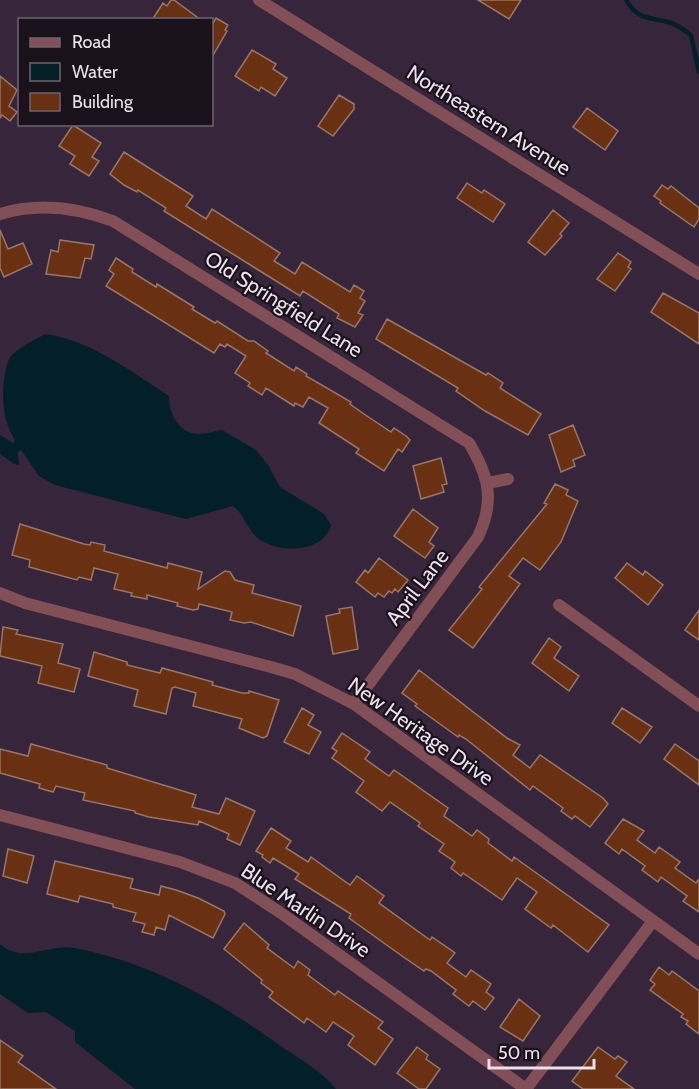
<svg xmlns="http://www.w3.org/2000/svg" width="699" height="1089" viewBox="0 0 699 1089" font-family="Cabin,sans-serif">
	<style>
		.water { fill: #031f27 }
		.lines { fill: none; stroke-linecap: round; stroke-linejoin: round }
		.stream { stroke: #031f27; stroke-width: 4.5 }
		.building { fill: #693012; stroke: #977769; stroke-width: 1.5 }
		.minor { stroke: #814f55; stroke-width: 12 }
		.labels { text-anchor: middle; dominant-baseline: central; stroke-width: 4.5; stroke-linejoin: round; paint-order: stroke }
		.street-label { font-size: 21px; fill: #ece0ef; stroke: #1a121b }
	</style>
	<rect width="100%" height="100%" fill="#37253b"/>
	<path class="water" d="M 46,334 C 92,341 130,371 169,396 C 169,413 178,433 198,434 C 206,434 215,431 222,430 L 256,450 L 268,465 L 280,487 L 324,514 L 331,525 C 324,553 279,554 259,539 C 247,530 245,515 233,506 L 186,519 L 55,485 L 39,476 L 21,450 L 18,452 L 19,465 L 14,464 L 0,454 L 0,435 L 13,443 L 15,440 C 0,419 0,378 10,357 C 20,347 33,340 46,334 Z
		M 0,944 C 24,965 48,943 74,948 C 153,963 218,1001 282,1047 C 300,1059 323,1072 336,1089 L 135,1089 L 75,1042 L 75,1031 L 46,1012 L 28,1013 L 0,994 Z"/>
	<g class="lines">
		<path class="stream" d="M 626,0 C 640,22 649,16 671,23 C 678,25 685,31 691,35 L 699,72"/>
	</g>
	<path class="building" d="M 171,0 L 174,0 L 201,20 L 152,20 L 163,3 L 167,6 Z
		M 478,0 L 521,0 L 509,19 Z
		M 216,18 L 228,25 L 225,30 L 227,31 L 212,57 L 212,25 Z
		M 252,50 L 276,64 L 273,69 L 287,78 L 275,96 L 261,87 L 259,91 L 235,76 Z
		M 0,76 L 17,90 L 9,106 L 17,112 L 10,121 L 2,115 L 0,118 Z
		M 339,95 L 354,104 L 354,109 L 333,136 L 318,126 Z
		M 587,108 L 618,131 L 605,150 L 573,127 Z
		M 73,125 L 101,143 L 92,157 L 99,161 L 89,176 L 70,164 L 75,156 L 59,146 Z
		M 124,152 L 193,196 L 186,206 L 206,219 L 212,209 L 280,253 L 274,261 L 295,274 L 302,262 L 350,292 L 354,285 L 364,291 L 360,298 L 365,301 L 358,313 L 363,315 L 355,327 L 337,318 L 339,314 L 303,291 L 300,296 L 164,211 L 166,208 L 138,190 L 137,192 L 124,185 L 110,174 Z
		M 467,183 L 482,193 L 484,190 L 505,204 L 493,222 L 457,198 Z
		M 662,185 L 668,189 L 671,186 L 699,208 L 699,219 L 694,227 L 660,203 L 661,201 L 654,196 Z
		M 553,210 L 569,223 L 560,234 L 562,236 L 545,255 L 528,242 Z
		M 0,230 L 8,249 L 23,243 L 32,264 L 4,277 L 0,268 Z
		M 60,240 L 94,245 L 91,259 L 85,258 L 80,278 L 46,274 L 51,250 L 58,252 Z
		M 618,253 L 631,262 L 628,267 L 631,269 L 615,291 L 597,279 Z
		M 116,258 L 133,269 L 132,272 L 156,287 L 157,284 L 194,307 L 192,309 L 215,323 L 217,321 L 248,341 L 254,341 L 268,351 L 266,353 L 294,371 L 296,367 L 307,374 L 306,376 L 351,402 L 350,404 L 364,414 L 391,432 L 394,428 L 406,436 L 410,440 L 402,452 L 398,449 L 384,471 L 356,453 L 359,449 L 319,423 L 328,408 L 309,397 L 303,407 L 295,403 L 294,406 L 266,388 L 262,395 L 248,386 L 250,383 L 235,373 L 246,356 L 227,344 L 225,347 L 220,344 L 214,353 L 106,286 L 114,274 L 109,270 Z
		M 663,293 L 699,313 L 699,344 L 651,312 Z
		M 387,319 L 486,375 L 488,373 L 503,383 L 500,388 L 541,414 L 528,435 L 485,411 L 456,391 L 458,388 L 376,339 Z
		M 573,425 L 585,455 L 573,460 L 575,466 L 561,472 L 549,435 Z
		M 441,458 L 447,484 L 442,485 L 444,492 L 421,499 L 413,466 Z
		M 555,484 L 568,490 L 566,495 L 578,501 L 561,542 L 540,570 L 523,558 L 509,576 L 520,584 L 473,648 L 449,630 L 482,589 L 479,587 L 488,576 L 547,504 L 544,503 Z
		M 413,509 L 438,528 L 429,542 L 434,546 L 425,558 L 394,536 Z
		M 20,524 L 84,544 L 90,545 L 91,542 L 105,545 L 104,551 L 167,568 L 168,563 L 202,572 L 198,589 L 225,571 L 230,572 L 235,580 L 254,585 L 252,593 L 301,606 L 293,636 L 251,622 L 244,623 L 230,620 L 232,612 L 199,604 L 198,609 L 193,610 L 177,606 L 178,603 L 147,595 L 147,599 L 131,596 L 132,593 L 114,589 L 118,574 L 94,568 L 91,580 L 79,577 L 77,580 L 29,567 L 30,560 L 12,555 Z
		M 379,558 L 408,580 L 398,592 L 395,589 L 392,593 L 389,591 L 384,597 L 378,593 L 375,597 L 356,582 L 365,570 L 368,573 Z
		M 627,563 L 643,575 L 645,571 L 663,585 L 648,605 L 615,578 Z
		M 352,607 L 358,649 L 333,654 L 326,616 L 340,613 L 339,609 Z
		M 699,610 L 699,640 L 685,630 Z
		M 3,627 L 18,630 L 16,634 L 63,644 L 58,663 L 80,669 L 74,692 L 38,683 L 42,666 L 0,656 Z
		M 549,638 L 561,647 L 554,658 L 579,676 L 569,691 L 532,663 Z
		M 94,652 L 127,662 L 127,665 L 160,673 L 162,668 L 213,682 L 212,685 L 242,693 L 249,693 L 249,691 L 279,700 L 267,736 L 263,738 L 239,728 L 242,719 L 193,706 L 196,693 L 175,687 L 172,688 L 166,714 L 134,706 L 138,690 L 88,676 Z
		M 419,670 L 507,738 L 520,745 L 513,755 L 530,768 L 540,755 L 603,798 L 608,804 L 590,827 L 575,816 L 572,819 L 561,811 L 563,808 L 533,786 L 530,790 L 466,739 L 459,735 L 458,737 L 415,706 L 417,704 L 402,693 Z
		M 302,708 L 314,715 L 308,725 L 321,732 L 309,754 L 284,742 Z
		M 622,708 L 652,727 L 640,743 L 612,723 Z
		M 342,733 L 370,752 L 365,759 L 389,776 L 394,770 L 448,808 L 444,816 L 472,836 L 477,830 L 489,839 L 488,843 L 512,861 L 514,857 L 609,925 L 588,952 L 553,925 L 551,928 L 525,909 L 537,892 L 517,878 L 502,900 L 463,873 L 461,876 L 451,868 L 455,862 L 439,851 L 444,844 L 418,826 L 420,823 L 390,802 L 382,811 L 356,792 L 364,781 L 332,758 L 337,751 L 332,748 Z
		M 31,744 L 107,765 L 107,768 L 196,795 L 192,807 L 219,814 L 226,798 L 255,811 L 240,845 L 227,839 L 229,834 L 199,821 L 198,825 L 149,817 L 135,813 L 135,811 L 83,800 L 85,793 L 56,786 L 53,792 L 39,788 L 40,784 L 0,773 L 0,749 L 28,756 Z
		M 675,744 L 699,761 L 699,785 L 664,759 Z
		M 623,819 L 644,831 L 637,840 L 655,853 L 659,847 L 680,862 L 675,868 L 696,883 L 699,879 L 699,912 L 683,901 L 687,896 L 661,877 L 658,882 L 642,870 L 645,866 L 622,849 L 619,854 L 605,843 Z
		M 271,828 L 291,841 L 286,848 L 308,862 L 311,857 L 350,885 L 357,876 L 384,896 L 379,903 L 430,940 L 432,937 L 455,953 L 447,963 L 466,977 L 471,970 L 491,984 L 486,992 L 494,998 L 485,1010 L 473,1001 L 469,1006 L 453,994 L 456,990 L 431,971 L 426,969 L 424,971 L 402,956 L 349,918 L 351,914 L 295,879 L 299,874 L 273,858 L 270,863 L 262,857 L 263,855 L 256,851 Z
		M 8,849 L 34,856 L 27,883 L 3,876 Z
		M 55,861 L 133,879 L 130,888 L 159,895 L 161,886 L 176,890 L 198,898 L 224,911 L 225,914 L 213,938 L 169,915 L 165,930 L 156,927 L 154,935 L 142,932 L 145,924 L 133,921 L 136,913 L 113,907 L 113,904 L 80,896 L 78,902 L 47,894 Z
		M 244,923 L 269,945 L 267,948 L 294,968 L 298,961 L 310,970 L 308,975 L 335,995 L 338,991 L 383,1022 L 378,1028 L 393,1039 L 375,1065 L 348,1045 L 354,1036 L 333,1022 L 326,1032 L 307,1018 L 304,1023 L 269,997 L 273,992 L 261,983 L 262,980 L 224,949 Z
		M 659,967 L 669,975 L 672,971 L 699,991 L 699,1034 L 686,1024 L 688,1021 L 681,1017 L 683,1014 L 650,990 L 655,984 L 650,980 Z
		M 519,999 L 540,1016 L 523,1041 L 500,1027 Z
		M 0,1040 L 23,1056 L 18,1062 L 56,1089 L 0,1089 Z
		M 417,1047 L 428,1055 L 426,1059 L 440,1069 L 426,1089 L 419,1089 L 397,1073 Z
		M 598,1047 L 615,1059 L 618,1056 L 627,1062 L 616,1076 L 634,1089 L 583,1089 L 572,1081 Z"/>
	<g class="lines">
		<path class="minor" d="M 259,0 L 699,274
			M 0,214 C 39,202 76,207 113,221 L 469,443 C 489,476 495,501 478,537 L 354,704
			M 488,483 L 508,479
			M 0,593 L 25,603 L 271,667 L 295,674 L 354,704 L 699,954
			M 559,605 L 699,706
			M 0,815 L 180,862 L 235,883 L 281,913 L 526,1089
			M 526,1089 L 653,921"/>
	</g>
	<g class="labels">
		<g class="street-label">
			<text transform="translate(489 120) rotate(32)">Northeastern Avenue</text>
			<text transform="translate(284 304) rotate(32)">Old Springfield Lane</text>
			<text transform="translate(417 587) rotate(-53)">April Lane</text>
			<text transform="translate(421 731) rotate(35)">New Heritage Drive</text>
			<text transform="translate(306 910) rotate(34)">Blue Marlin Drive</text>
		</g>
	</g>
	<rect x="18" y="18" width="195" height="108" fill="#1a121b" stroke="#6e6470" stroke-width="1.5"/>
	<rect x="30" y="38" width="30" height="9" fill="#814f55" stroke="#6e6470" stroke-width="1.5"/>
	<text x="72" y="48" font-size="18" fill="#ece0ef">Road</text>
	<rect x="30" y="63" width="30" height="18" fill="#031f27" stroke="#6e6470" stroke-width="1.5"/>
	<text x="72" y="78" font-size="18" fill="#ece0ef">Water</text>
	<rect x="30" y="93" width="30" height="18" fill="#693012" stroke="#6e6470" stroke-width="1.5"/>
	<text x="72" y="108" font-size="18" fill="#ece0ef">Building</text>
	<path d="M489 1059v9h105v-9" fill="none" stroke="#ece0ef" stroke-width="3"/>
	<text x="498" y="1059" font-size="18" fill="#ece0ef" stroke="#1a121b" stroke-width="4.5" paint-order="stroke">50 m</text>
</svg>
